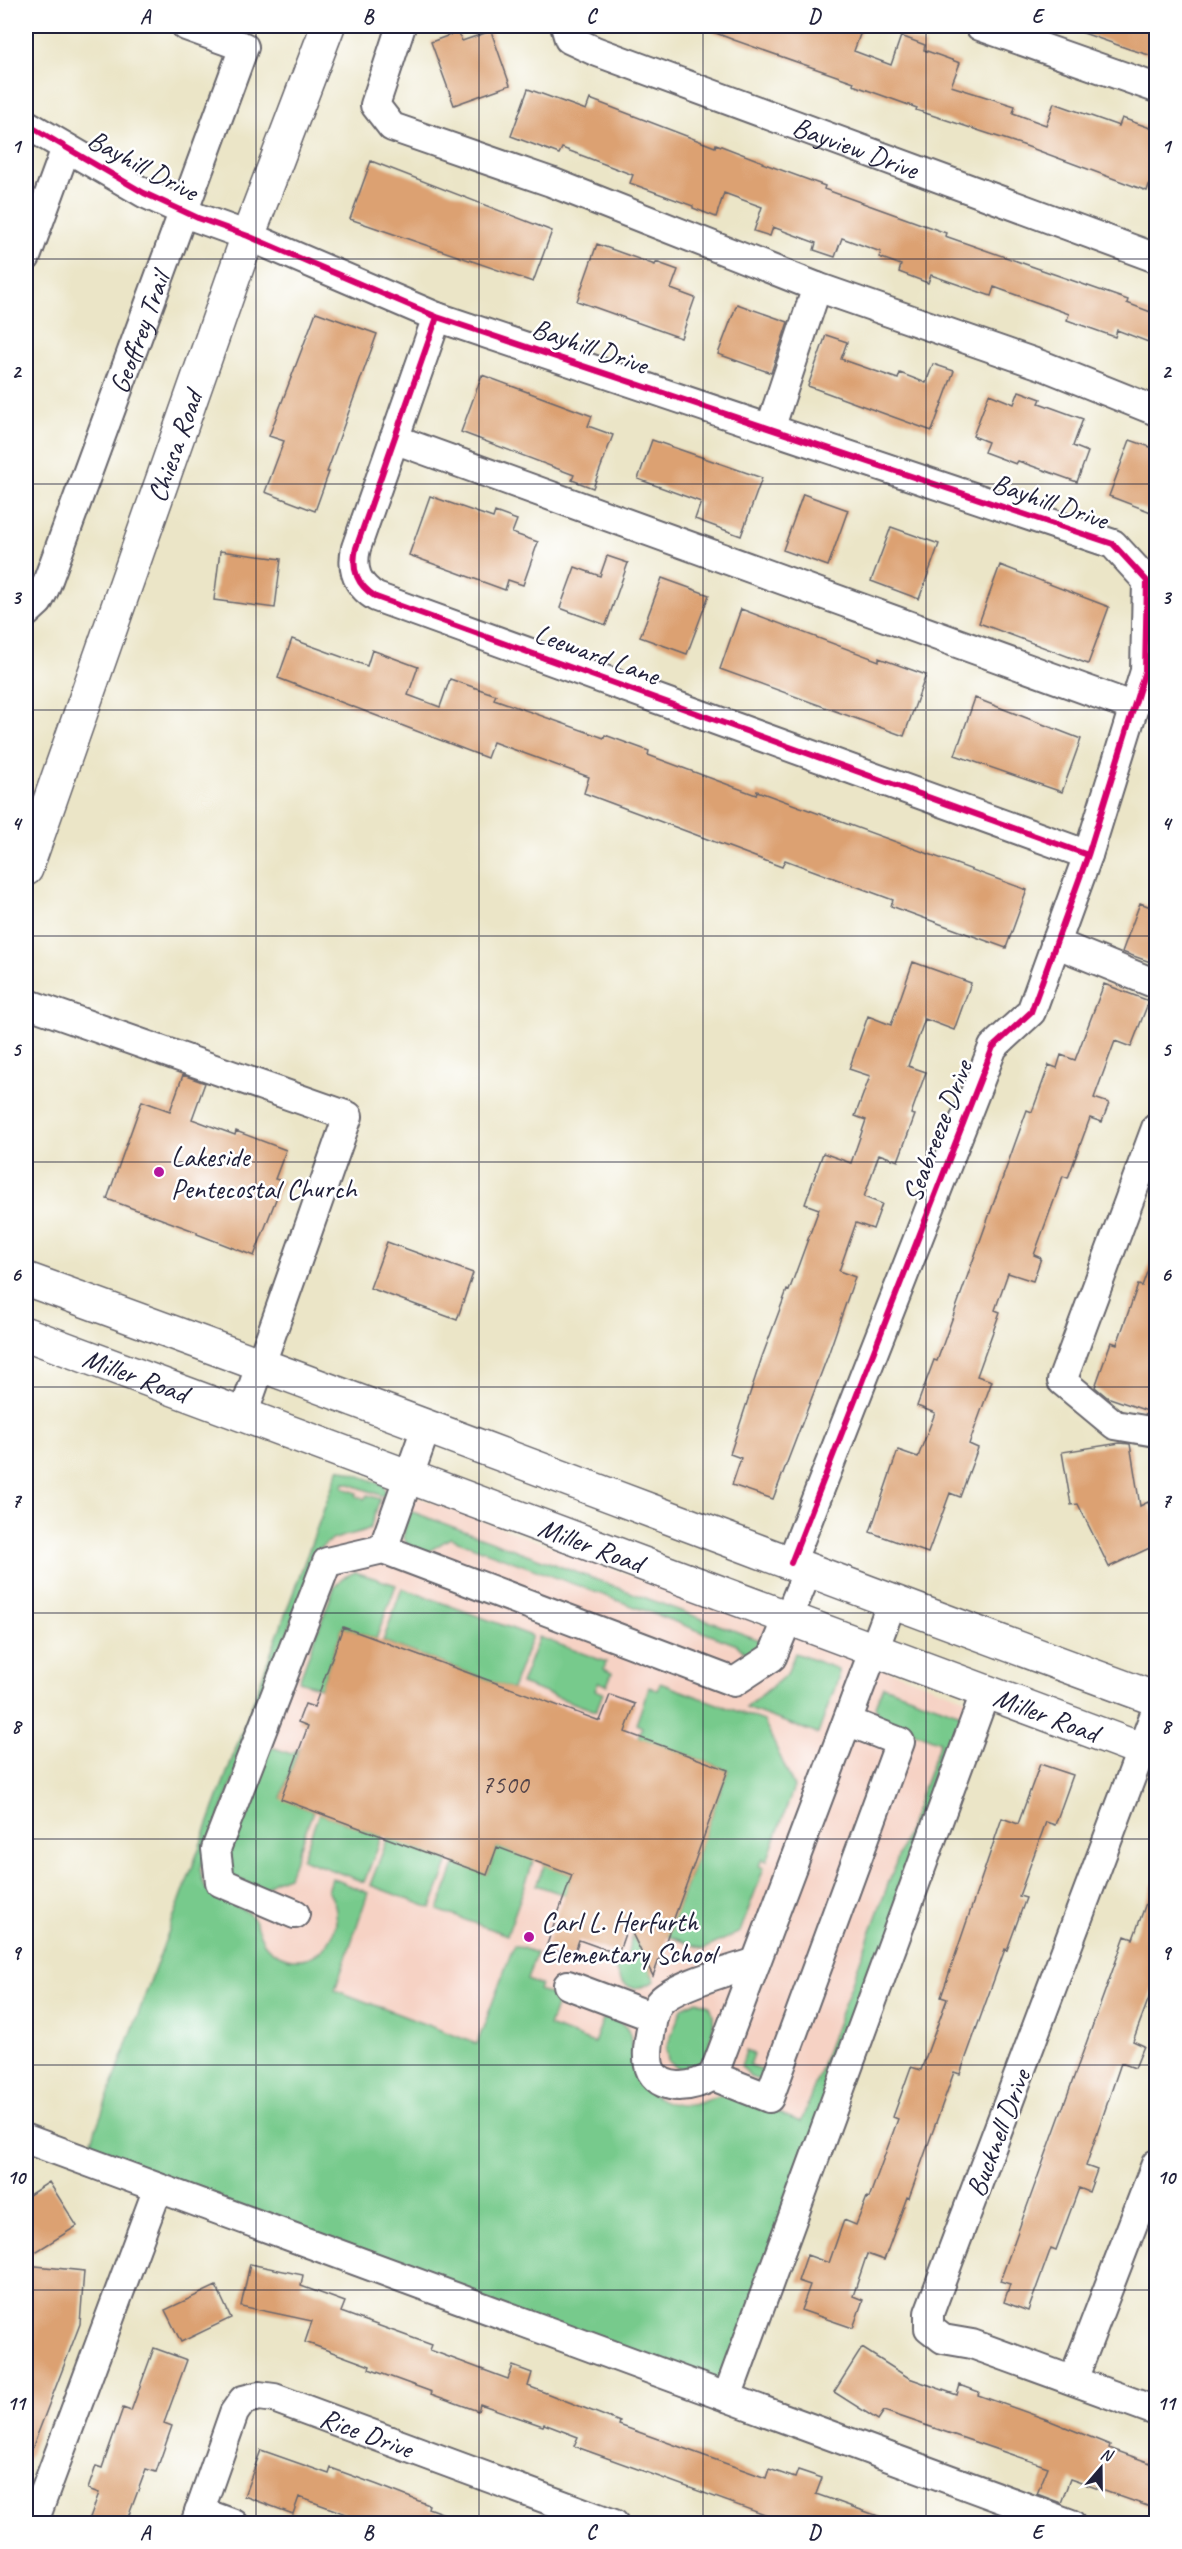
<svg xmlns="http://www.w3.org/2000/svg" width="1182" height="2549" viewBox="0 0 1182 2549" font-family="Caveat,sans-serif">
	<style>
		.built { fill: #f6d2c4 }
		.green { fill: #77ca8c; stroke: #4c7664; stroke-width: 1.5 }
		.building { fill: #dca172 }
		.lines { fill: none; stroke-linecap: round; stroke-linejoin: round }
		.minor-casing { stroke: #68666c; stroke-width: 32 }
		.major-casing { stroke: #68666c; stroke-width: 36 }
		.minor { stroke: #fff; stroke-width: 28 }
		.major { stroke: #fff; stroke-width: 33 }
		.cycleway-casing { stroke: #fff; stroke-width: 10 }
		.cycleway { stroke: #d6006c; stroke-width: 6 }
		.grid { fill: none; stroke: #22223b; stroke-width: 1.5; stroke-opacity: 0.55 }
		.poi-dot { fill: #b5179e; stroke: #fff; stroke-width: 2 }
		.labels { text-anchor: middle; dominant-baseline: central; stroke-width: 5; stroke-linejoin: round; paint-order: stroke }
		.number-label { font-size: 26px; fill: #504249 }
		.street-label { font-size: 28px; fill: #22223b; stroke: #fff }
		.poi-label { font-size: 28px; fill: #22223b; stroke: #fff; text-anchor: start }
		.neatline { fill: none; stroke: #22223b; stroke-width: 2 }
		.grid-label { font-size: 20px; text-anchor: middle; font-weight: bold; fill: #22223b }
	</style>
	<rect width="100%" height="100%" fill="#fff"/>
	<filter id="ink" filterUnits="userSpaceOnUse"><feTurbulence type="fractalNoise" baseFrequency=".0167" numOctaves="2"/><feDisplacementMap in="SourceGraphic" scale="12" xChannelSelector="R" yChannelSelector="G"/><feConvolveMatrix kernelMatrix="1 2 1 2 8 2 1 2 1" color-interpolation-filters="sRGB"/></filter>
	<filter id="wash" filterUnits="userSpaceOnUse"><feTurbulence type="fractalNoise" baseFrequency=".008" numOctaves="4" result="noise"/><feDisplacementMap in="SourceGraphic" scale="24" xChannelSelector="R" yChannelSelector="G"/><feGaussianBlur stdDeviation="1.35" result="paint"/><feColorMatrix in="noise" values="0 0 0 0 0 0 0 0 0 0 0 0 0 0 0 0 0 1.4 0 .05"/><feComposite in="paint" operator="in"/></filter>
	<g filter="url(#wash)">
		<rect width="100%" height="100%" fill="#ebe5c7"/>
		<path class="built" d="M 339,1468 L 977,1703 L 723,2390 L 86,2156 Z"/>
		<path class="green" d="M 339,1468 L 384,1485 L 386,1497 L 344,1482 L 343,1488 L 357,1493 L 356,1496 L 364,1499 L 368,1495 L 380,1499 L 370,1528 C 353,1537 331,1534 318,1551 L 200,1869 C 207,1909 222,1895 247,1912 C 262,1923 254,1943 279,1955 C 320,1974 352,1925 328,1891 L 332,1878 L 368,1893 L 335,1990 L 477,2044 L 514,1945 L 536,1953 L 527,1980 L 541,1985 L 539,1990 L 559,1998 L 549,2026 L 594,2043 L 603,2019 C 609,2017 611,2017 617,2020 C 636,2030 629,2047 634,2064 C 636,2075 642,2084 650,2092 C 663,2104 684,2109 702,2102 C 714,2098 719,2093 732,2096 C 755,2101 779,2114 801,2122 L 940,1742 L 881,1719 L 875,1706 L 883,1686 L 972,1718 L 723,2390 L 86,2156 Z
			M 410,1511 L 765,1642 L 761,1653 L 729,1668 L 746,1654 L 737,1645 L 450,1538 L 423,1555 C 398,1543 402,1535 410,1511 Z
			M 355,1572 L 396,1585 L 376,1639 L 343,1627 L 321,1688 L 299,1681 L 334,1588 L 342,1578 Z
			M 402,1588 L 532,1636 L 512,1689 L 383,1641 Z
			M 539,1637 L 606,1662 L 604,1669 L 612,1673 L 607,1685 L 598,1682 L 595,1690 L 603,1693 L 596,1711 L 521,1684 Z
			M 795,1653 L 838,1669 L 838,1679 L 818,1734 L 746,1708 L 787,1674 Z
			M 660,1683 L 764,1721 L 794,1787 L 767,1861 L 762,1859 L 759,1866 L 764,1868 L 740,1932 L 704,1949 L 645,1928 L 670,1930 L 728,1770 L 638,1737 L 642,1727 L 636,1724 L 649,1687 L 657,1690 Z
			M 269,1746 L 291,1754 L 299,1748 L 281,1798 L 313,1811 L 289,1876 L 275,1881 L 264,1890 L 233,1877 L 229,1853 Z
			M 319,1813 L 382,1836 L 364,1882 L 302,1859 Z
			M 388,1838 L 449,1861 L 431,1908 L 370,1885 Z
			M 497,1847 L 534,1860 L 507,1935 L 438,1910 L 456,1863 L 487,1874 Z
			M 545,1864 L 572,1875 L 565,1895 L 536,1885 Z
			M 633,1935 L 655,1981 C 633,1994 621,1988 614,1965 L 616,1963 L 623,1965 Z
			M 697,2001 L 709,2005 C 719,2019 710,2053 700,2065 C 695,2070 688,2071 682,2071 L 668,2061 L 666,2049 L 682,2008 Z
			M 746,2051 L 754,2054 L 750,2065 L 766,2071 L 762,2081 L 750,2077 L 741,2066 Z"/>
		<g id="blocks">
			<path class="building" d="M 704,26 L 863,26 L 854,51 L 891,65 L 901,36 L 925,45 L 924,50 L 960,63 L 951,86 L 1015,106 L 1013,113 L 1046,125 L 1054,103 L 1119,126 L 1122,118 L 1156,130 L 1156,165 L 1147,191 L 1023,145 L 916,110 L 917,108 L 853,85 L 854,82 L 734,40 L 703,28 Z
				M 1069,26 L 1156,26 L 1156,57 L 1129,49 L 1069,28 Z
				M 491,31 L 510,85 L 454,105 L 431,42 L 458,32 L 462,41 Z
				M 528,89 L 586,110 L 590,99 L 715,147 L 716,144 L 763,162 L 762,163 L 825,186 L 824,189 L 946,233 L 945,236 L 1128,300 L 1127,303 L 1156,314 L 1156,345 L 1117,330 L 1115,337 L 1067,320 L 1069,314 L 994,287 L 991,296 L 931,275 L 928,283 L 899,272 L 901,265 L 879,257 L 881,252 L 842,238 L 835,257 L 814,250 L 816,243 L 773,227 L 770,236 L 754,231 L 762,207 L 724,193 L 716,217 L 693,208 L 693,206 L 630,183 L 633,175 L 562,148 L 559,154 L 511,136 Z
				M 371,161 L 552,231 L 533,282 L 350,219 Z
				M 597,244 L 655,265 L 656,262 L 678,270 L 671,289 L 695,298 L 681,338 L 577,301 Z
				M 737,304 L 788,322 L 771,373 L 718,354 Z
				M 316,312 L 377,334 L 327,472 L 329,472 L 315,511 L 265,492 L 284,441 L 269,436 Z
				M 826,335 L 847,342 L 841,359 L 898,379 L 900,373 L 926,383 L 933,364 L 954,371 L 932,431 L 808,386 Z
				M 482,375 L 592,416 L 588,426 L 613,435 L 593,488 L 572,480 L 574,475 L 461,432 Z
				M 1019,391 L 1041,399 L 1039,403 L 1083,419 L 1073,446 L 1088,452 L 1077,482 L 1018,461 L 1016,464 L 984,452 L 988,442 L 973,436 L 989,394 L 1014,404 Z
				M 652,440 L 762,478 L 741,536 L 695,519 L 701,502 L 638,479 Z
				M 1130,440 L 1156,449 L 1156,514 L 1109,496 Z
				M 803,494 L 848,510 L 828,566 L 783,550 Z
				M 430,496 L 493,518 L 495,512 L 517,520 L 512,533 L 538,542 L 523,585 L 508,580 L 505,590 L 409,555 Z
				M 891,527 L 939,544 L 919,599 L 871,581 Z
				M 220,551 L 281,559 L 275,608 L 214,600 Z
				M 607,556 L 628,563 L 606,625 L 560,608 L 575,567 L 600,576 Z
				M 1000,565 L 1109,607 L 1088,664 L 979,623 Z
				M 662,578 L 709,595 L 687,654 L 640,637 Z
				M 741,609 L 879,661 L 879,658 L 926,675 L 904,736 L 720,669 Z
				M 292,639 L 367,666 L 372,650 L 418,667 L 408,695 L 440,707 L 450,679 L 496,695 L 494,699 L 604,738 L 605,735 L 649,751 L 648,755 L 756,795 L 757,791 L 1027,890 L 1006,948 L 891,906 L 893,900 L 785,860 L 782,867 L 584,793 L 589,777 L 493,742 L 487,758 L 278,678 Z
				M 975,698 L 1081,739 L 1062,792 L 955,755 Z
				M 1140,903 L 1156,909 L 1156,964 L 1122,952 Z
				M 913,962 L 971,983 L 954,1030 L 925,1019 L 908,1066 L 926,1072 L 911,1114 L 915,1115 L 898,1161 L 879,1154 L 864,1197 L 882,1204 L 873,1229 L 856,1223 L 839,1271 L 855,1277 L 827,1358 L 773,1499 L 732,1485 L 741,1458 L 730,1454 L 762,1357 L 787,1290 L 789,1291 L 819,1209 L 805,1204 L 823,1153 L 851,1163 L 866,1120 L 855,1116 L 870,1076 L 849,1069 L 868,1016 L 891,1025 Z
				M 1104,984 L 1149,1001 L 1131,1047 L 1115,1041 L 1094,1098 L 1109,1103 L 1102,1122 L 1090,1118 L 1068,1178 L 1063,1176 L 1034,1255 L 1041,1258 L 1033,1281 L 1008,1273 L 995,1310 L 1000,1312 L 977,1376 L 992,1381 L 969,1444 L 978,1448 L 960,1497 L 950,1493 L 928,1553 L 870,1532 L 898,1450 L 918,1457 L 935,1413 L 917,1406 L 934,1360 L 937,1361 L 1027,1110 L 1032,1112 L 1049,1065 L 1057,1068 L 1061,1055 L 1075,1060 Z
				M 183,1075 L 205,1083 L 192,1119 L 235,1135 L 236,1131 L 286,1150 L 275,1179 L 283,1181 L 254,1256 L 197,1234 L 197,1232 L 107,1199 L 142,1101 L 170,1111 Z
				M 387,1242 L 473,1273 L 457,1320 L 370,1288 Z
				M 1154,1253 L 1156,1254 L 1156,1414 L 1107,1397 L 1095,1387 L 1111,1342 L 1117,1344 L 1138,1285 L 1142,1286 Z
				M 1120,1443 L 1130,1444 L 1140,1506 L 1148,1502 L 1156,1519 L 1156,1545 L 1109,1567 L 1078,1504 L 1071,1505 L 1062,1452 Z
				M 343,1627 L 600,1721 L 610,1695 L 635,1704 L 625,1732 L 728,1770 L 653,1976 L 628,1925 L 618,1954 L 579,1940 L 573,1957 L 546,1947 L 572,1875 L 497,1847 L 487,1875 L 281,1799 L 308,1726 L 298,1722 L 305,1704 L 314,1707 Z
				M 1040,1764 L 1073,1775 L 1055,1825 L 1046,1822 L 1019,1896 L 1026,1898 L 1007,1950 L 1005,1949 L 960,2074 L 954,2072 L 909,2198 L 907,2197 L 884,2260 L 867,2254 L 853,2296 L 863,2300 L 853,2328 L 801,2310 L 810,2285 L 798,2281 L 807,2255 L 829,2263 L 844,2220 L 856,2225 L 867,2197 L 869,2198 L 898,2119 L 893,2117 L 911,2067 L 921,2070 L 947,1999 L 941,1997 L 1002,1818 L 1018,1824 Z
				M 1154,1881 L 1156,1882 L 1156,1979 L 1133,2041 L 1144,2046 L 1135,2068 L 1121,2063 L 1086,2166 L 1097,2170 L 1089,2192 L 1079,2188 L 1056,2250 L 1051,2248 L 1028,2311 L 1004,2302 L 1010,2284 L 1000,2281 L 1125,1936 L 1133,1939 Z
				M 49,2182 L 77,2226 L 26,2258 L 26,2197 Z
				M 250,2264 L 303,2275 L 301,2286 L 345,2302 L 341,2312 L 432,2345 L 430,2350 L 508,2379 L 513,2366 L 532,2373 L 528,2386 L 620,2422 L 619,2425 L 766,2478 L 769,2469 L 795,2478 L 798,2470 L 822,2478 L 816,2494 L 892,2521 L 891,2523 L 787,2523 L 574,2446 L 578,2437 L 544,2424 L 543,2426 L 480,2404 L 478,2411 L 431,2394 L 432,2392 L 369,2369 L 370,2366 L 305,2342 L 312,2321 L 241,2306 Z
				M 26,2265 L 84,2271 L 80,2324 L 28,2459 L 26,2459 Z
				M 216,2286 L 231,2318 L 181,2342 L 165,2310 Z
				M 154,2348 L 187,2360 L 164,2423 L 172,2426 L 156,2472 L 146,2469 L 126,2523 L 88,2523 L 99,2493 L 88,2489 L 96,2466 L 102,2468 L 123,2408 L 131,2411 Z
				M 862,2348 L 909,2378 L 957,2395 L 960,2385 L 979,2392 L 978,2395 L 1048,2420 L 1110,2445 L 1109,2448 L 1156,2465 L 1156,2509 L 1070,2479 L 1061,2503 L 1037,2494 L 1048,2467 L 884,2411 L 878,2420 L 834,2392 Z
				M 261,2450 L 329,2474 L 331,2468 L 378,2485 L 429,2505 L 428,2508 L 463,2521 L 462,2523 L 371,2523 L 299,2497 L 293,2514 L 244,2496 Z"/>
		</g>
	</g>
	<g filter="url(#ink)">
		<use href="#blocks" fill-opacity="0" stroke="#68666c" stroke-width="1.5"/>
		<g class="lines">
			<g class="minor-casing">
				<g id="minor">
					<path d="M 401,26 L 375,105 L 392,127 L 551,182 L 817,287 L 1044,366 L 1156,411"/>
					<path id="s1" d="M 565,26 L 569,39 L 595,51 L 1156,258"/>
					<path d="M 980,26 L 1156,88"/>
					<path d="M 26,124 L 144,193 L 198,218 L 248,236 L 437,317 L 1113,544 L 1147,581 L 1145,671 L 1088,855 L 1031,1012 L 993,1047 L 791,1563"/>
					<path d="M 26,257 L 66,148"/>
					<path d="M 437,317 L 356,548 C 351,570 357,585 376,597 L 1088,855"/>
					<path d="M 770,429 L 817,287"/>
					<path d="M 394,439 L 1134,707"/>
					<path id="s2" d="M 26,613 L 38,602 L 45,588 L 244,47 L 186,26"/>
					<path d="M 1055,943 L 1156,984"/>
					<path d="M 26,1003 L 348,1116 L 243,1415"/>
					<path d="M 1156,1128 L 1062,1381 L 1115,1425 L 1156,1432"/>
					<path d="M 383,1549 L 427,1425"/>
					<path d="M 1156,1711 L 929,2313 L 929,2328 L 943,2339 L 972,2344 L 1156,2411"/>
					<path d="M 847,1721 L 900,1742 L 769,2098 L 713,2076 L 892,1602"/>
					<path d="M 295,1914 L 220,1882 L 216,1849 L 327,1562 L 383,1549 L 734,1682 L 772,1657 L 808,1570"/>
					<path d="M 568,1985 L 653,2017"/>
					<path d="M 713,2076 C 696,2086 664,2094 651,2071 C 645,2059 649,2041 651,2029 C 652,2021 654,2010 659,2003 C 673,1985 733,1970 756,1962"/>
					<path d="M 26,2139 L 1071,2524"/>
					<path d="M 1073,2380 L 1156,2164"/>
					<path d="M 727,2397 L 985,1693"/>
					<path d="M 199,2511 L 234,2524"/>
					<path d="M 33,2524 L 158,2188"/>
					<path id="s3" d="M 195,2524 L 234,2413 L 243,2400 L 259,2396 L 274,2398 L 614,2524"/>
				</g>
			</g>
			<g class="major-casing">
				<g id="major">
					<path id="s4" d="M 26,869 L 248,236 L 328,26"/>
					<path d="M 26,1279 C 404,1415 779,1561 1156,1699"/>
					<path id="s5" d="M 26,1334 L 1156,1755"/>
				</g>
			</g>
			<use href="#minor" class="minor"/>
			<use href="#major" class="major"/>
			<g class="cycleway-casing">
				<path id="cycleway" d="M 26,124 L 144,193 L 198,218 L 248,236 L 437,317 L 1113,544 L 1147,581 L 1145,671 L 1088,855 L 1031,1012 L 993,1047 L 791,1563
					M 437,317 L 356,548 C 351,570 357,585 376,597 L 1088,855"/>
			</g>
			<use href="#cycleway" class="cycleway"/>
		</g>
	</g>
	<path class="grid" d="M 256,26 L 256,2524M 479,26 L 479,2524M 703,26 L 703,2524M 926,26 L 926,2524M 26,259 L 1156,259M 26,484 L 1156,484M 26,710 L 1156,710M 26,936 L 1156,936M 26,1162 L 1156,1162M 26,1387 L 1156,1387M 26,1613 L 1156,1613M 26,1839 L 1156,1839M 26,2065 L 1156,2065M 26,2290 L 1156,2290"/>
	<g class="poi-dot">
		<circle cx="159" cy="1172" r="6"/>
		<circle cx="529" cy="1937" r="6"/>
	</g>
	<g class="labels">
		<g class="number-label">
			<text x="505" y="1784">7500</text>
		</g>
		<g class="street-label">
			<text stroke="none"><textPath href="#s1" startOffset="320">Bayview Drive</textPath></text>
			<text transform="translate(143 165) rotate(28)">Bayhill Drive</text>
			<text stroke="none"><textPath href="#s2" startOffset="304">Geoffrey Trail</textPath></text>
			<text transform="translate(590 346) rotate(19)">Bayhill Drive</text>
			<text stroke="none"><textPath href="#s4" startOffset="448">Chiesa Road</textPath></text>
			<text transform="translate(1050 501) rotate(19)">Bayhill Drive</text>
			<text transform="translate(597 654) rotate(20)">Leeward Lane</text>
			<text transform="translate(937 1131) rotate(-69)">Seabreeze Drive</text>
			<text stroke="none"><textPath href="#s5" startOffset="117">Miller Road</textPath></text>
			<text stroke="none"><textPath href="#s5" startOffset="603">Miller Road</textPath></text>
			<text stroke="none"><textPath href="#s5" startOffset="1089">Miller Road</textPath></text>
			<text transform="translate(998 2133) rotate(-69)">Bucknell Drive</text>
			<text stroke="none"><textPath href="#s3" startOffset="264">Rice Drive</textPath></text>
		</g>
		<g class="poi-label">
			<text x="171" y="1156">Lakeside<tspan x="171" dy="32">Pentecostal Church</tspan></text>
			<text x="541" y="1921">Carl L. Herfurth<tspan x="541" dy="32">Elementary School</tspan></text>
		</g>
	</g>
	<rect width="1182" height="2549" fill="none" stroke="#fff" stroke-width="66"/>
	<g transform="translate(1101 2468) rotate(20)" stroke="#ffffff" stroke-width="4.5" paint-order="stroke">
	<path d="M0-4.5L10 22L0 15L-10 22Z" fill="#22223b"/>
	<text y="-9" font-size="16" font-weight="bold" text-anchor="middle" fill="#22223b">N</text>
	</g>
	<rect x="33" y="33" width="1116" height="2483" class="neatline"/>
	<g class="grid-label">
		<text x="145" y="23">A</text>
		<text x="368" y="23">B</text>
		<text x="591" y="23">C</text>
		<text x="814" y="23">D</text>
		<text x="1037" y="23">E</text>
		<text x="16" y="153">1</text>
		<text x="1166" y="153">1</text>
		<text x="16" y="378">2</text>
		<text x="1166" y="378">2</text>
		<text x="16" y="604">3</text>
		<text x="1166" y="604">3</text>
		<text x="16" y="830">4</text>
		<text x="1166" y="830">4</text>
		<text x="16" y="1056">5</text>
		<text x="1166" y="1056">5</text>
		<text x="16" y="1281">6</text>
		<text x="1166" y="1281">6</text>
		<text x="16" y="1507">7</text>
		<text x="1166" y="1507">7</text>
		<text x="16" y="1733">8</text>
		<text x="1166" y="1733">8</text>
		<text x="16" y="1959">9</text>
		<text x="1166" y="1959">9</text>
		<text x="16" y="2184">10</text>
		<text x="1166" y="2184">10</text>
		<text x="16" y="2410">11</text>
		<text x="1166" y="2410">11</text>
		<text x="145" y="2539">A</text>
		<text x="368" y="2539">B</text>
		<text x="591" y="2539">C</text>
		<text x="814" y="2539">D</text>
		<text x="1037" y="2539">E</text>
	</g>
</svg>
